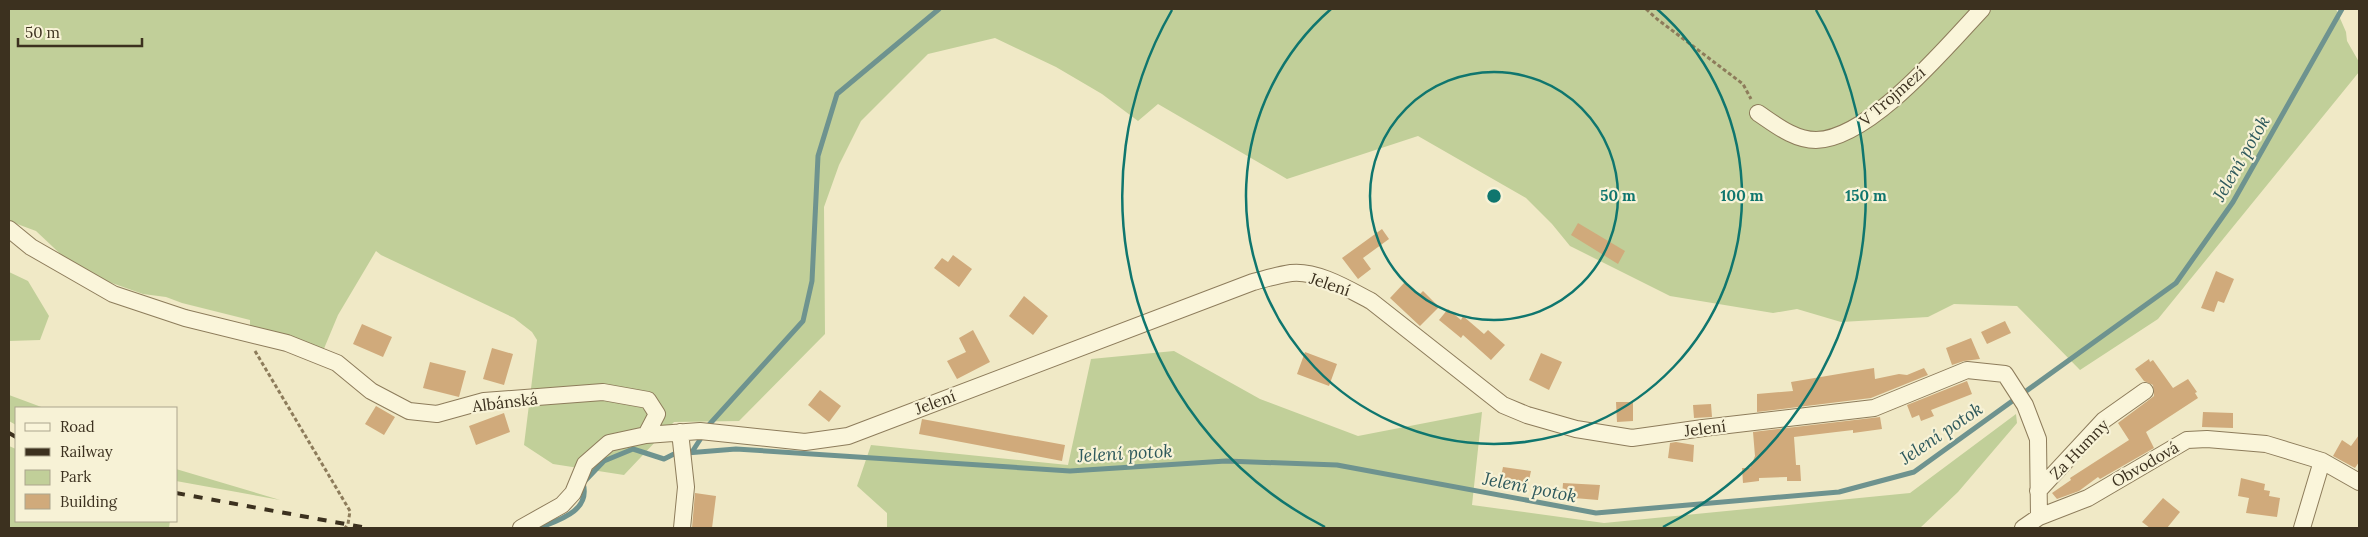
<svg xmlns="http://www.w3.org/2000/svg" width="2368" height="537" viewBox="0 0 2368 537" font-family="Lora,serif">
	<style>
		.green { fill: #c1cf99 }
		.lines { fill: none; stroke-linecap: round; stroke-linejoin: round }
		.stream { stroke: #6e938f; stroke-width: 5 }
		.building { fill: #d0aa7b }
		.minor-casing { stroke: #8d7c5b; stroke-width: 18 }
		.path { stroke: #8d7c5b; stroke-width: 3; stroke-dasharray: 4 2.5; stroke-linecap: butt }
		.minor { stroke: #faf5da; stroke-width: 16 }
		.rail { stroke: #3c311f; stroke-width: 4; stroke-dasharray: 9 9; stroke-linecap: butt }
		.ring { fill: none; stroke: #0f766e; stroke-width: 2.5 }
		.labels { text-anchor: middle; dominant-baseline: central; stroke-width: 4.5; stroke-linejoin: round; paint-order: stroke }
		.street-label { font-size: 16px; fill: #3c311f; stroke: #f7f2d6 }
		.water-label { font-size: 18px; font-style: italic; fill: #2e595c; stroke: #f7f2d6 }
		.centre { fill: #0f766e; stroke: #f7f2d6; stroke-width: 2.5 }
		.ring-label { font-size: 15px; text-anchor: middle; font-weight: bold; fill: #0f766e; stroke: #f7f2d6; stroke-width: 4.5; stroke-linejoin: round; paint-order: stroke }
	</style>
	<rect width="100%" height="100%" fill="#f0e9c6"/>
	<path class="green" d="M 9,9 L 2336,9 L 2346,32 L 2347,41 L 2359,62 L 2359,72 L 2158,319 L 2080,370 L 2017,306 L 1954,304 L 1928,317 L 1841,322 L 1797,309 L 1773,313 L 1670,296 L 1570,246 L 1552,224 L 1526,198 L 1418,136 L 1287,179 L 1158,104 L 1138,121 L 1102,94 L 1056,67 L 995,38 L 928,54 L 861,121 L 839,165 L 824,207 L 825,334 L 739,421 L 674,422 L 624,475 L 553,464 L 524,445 L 537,340 L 532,332 L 514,318 L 381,255 L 376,251 L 338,315 L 323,351 L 250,329 L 250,320 L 182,303 L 166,297 L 143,294 L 92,276 L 70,263 L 36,231 L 9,221 Z
		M 9,272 L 28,281 L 49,316 L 40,340 L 9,341 Z
		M 1174,351 L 1260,399 L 1358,436 L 1482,412 L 1472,505 L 1604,523 L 1910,493 L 2016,414 L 2017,423 L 1958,492 L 1920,528 L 887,528 L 887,513 L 857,486 L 871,445 L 1068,465 L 1091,359 Z
		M 9,395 L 44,408 L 16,408 L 16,425 L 9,421 Z
		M 9,446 L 16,449 L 16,521 L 170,521 L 169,528 L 9,528 Z
		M 176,469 L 280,500 L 176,481 Z"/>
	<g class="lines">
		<path class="stream" d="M 707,427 L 803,321 L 812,281 L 818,156 L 837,94 L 939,9
			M 692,452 L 703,435
			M 539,528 C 559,520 591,511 583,483 L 604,461 L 633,449 L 664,459 L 674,454 L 736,449 L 1070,471 L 1226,461 L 1337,465 L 1596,513 L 1839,492 L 1914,472 L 2176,283 L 2233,202 L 2342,9"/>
	</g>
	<path class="building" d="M 1578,223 L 1625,251 L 1618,264 L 1571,235 Z
		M 1382,229 L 1389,239 L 1363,258 L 1371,269 L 1358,279 L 1342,258 Z
		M 953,255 L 972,269 L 959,287 L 934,268 L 942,258 L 948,262 Z
		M 2216,271 L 2234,279 L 2224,303 L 2218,301 L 2214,312 L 2201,308 Z
		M 1405,282 L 1419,295 L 1423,291 L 1439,307 L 1420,326 L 1390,298 Z
		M 1024,296 L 1048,316 L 1033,335 L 1009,316 Z
		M 1448,309 L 1461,320 L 1463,316 L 1484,334 L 1488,330 L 1505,345 L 1491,360 L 1463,335 L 1461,338 L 1439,320 Z
		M 2005,321 L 2011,333 L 1987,344 L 1981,332 Z
		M 362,324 L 392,337 L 383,357 L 353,344 Z
		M 973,330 L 990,362 L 957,379 L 947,361 L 966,352 L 959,338 Z
		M 1971,338 L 1980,359 L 1964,361 L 1952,365 L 1946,348 Z
		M 492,348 L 513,354 L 504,385 L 483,379 Z
		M 1305,352 L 1337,364 L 1329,386 L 1297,374 Z
		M 1541,353 L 1562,362 L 1549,390 L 1529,380 Z
		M 2149,359 L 2150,362 L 2153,360 L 2173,388 L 2188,379 L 2197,392 L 2195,393 L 2198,398 L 2146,432 L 2154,448 L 2100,479 L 2098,477 L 2079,491 L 2057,499 L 2052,493 L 2071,480 L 2070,478 L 2129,440 L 2118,423 L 2154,396 L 2153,385 L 2144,381 L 2135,369 Z
		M 430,362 L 466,371 L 459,397 L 423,388 Z
		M 1874,368 L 1875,379 L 1899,374 L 1907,375 L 1924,368 L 1928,375 L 1871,398 L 1757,412 L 1757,394 L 1793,391 L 1791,382 Z
		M 1967,381 L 1972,394 L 1931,410 L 1934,416 L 1921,421 L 1919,415 L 1912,418 L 1907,405 Z
		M 820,390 L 841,406 L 829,422 L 808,405 Z
		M 1616,402 L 1633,402 L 1633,421 L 1617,422 Z
		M 1711,404 L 1712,417 L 1694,418 L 1693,405 Z
		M 376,406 L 395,417 L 384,435 L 365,424 Z
		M 2203,412 L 2233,413 L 2233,428 L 2202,427 Z
		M 504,413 L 510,432 L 476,445 L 469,426 Z
		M 1880,417 L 1882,429 L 1853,433 L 1853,430 L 1794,437 L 1796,465 L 1800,465 L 1801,481 L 1787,481 L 1787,477 L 1759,478 L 1759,481 L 1743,483 L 1742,468 L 1750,468 L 1755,456 L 1753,432 Z
		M 922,419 L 1065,445 L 1062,461 L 919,434 Z
		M 2359,435 L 2359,462 L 2355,468 L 2333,456 L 2342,440 L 2351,446 Z
		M 1676,442 L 1694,445 L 1693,462 L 1668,458 L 1670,443 Z
		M 1503,467 L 1531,471 L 1528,485 L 1500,481 Z
		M 2241,478 L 2265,484 L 2264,490 L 2270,491 L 2269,496 L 2280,498 L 2277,517 L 2246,513 L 2249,498 L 2238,496 Z
		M 1563,483 L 1600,485 L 1598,500 L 1562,497 Z
		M 695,493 L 716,496 L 712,528 L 692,528 Z
		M 2163,498 L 2180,512 L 2167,528 L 2150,528 L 2142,522 Z"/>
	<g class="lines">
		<g class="minor-casing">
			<path id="minor" d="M 1758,113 C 1776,125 1794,140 1816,140 C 1870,139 1946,47 1982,9
				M 9,229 L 31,247 L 113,294 L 185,318 L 287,343 L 337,363 L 371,391 L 409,411 L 437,414 L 484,401 L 603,392 L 648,400 L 657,414 L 646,435
				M 680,432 L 686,487 L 682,528
				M 2038,491 L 2104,420 L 2145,391
				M 521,528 L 562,505 L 573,493 L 585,464 L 609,443 L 646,435 L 700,431 L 805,442 L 848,436 L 1253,282 C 1265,279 1278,275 1291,273 C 1317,270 1348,289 1371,301 L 1503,405 L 1527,415 L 1576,429 L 1632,438 L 1703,428 L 1874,408 L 1967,370 L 2005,374 L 2025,405 L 2038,439 L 2039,517
				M 2023,528 L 2039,517 L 2088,498 L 2187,440 L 2207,439 L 2266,444 L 2322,461 L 2359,482
				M 2302,528 L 2322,461"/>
		</g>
		<path class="path" d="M 1646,9 L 1657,19 L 1743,84 L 1751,99
			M 255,351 L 350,511 L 348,524 L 345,528"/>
		<use href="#minor" class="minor"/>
		<path class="rail" d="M 9,433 L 16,437
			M 176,493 L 367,528"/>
	</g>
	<g class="ring">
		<circle cx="1494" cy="196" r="124"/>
		<path d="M1657 9A248 248 0 1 1 1331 9"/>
		<path d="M1325 527A372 372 0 0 1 1172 10M1816 10A372 372 0 0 1 1663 527"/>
	</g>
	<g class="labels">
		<g class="street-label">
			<text transform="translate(1892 96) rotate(-41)">V Trojmezí</text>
			<text transform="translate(1330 284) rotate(19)">Jelení</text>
			<text transform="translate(505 402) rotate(-7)">Albánská</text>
			<text transform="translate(935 402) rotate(-20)">Jelení</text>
			<text transform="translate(1705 428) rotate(-7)">Jelení</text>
			<text transform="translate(2079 449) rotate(-46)">Za Humny</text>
			<text transform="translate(2145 464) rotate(-30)">Obvodová</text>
		</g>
		<g class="water-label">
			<text transform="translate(2241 158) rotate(-60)">Jelení potok</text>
			<text transform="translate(1941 433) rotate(-34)">Jelení potok</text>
			<text transform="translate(1125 453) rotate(-3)">Jelení potok</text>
			<text transform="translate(1530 487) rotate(11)">Jelení potok</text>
		</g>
	</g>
	<circle cx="1494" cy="196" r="8" class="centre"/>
	<g class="ring-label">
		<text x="1618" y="201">50 m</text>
		<text x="1742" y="201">100 m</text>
		<text x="1866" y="201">150 m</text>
	</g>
	<rect width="2368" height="537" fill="none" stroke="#3c311f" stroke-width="20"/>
	<rect x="15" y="407" width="162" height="115" fill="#f7f2d6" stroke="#aca58d"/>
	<rect x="25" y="423" width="25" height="8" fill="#faf5da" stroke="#aca58d"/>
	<text x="60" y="432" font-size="15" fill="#3c311f">Road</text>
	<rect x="25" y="448" width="25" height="8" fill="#3c311f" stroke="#aca58d"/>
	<text x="60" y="457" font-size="15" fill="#3c311f">Railway</text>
	<rect x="25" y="470" width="25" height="15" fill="#c1cf99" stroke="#aca58d"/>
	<text x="60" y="482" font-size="15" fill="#3c311f">Park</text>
	<rect x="25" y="494" width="25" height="15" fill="#d0aa7b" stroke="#aca58d"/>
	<text x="60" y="507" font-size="15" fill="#3c311f">Building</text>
	<path d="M18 38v8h124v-8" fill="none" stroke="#3c311f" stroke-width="2.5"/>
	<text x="25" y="38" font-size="15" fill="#3c311f" stroke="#f7f2d6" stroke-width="4" paint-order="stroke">50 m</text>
</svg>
